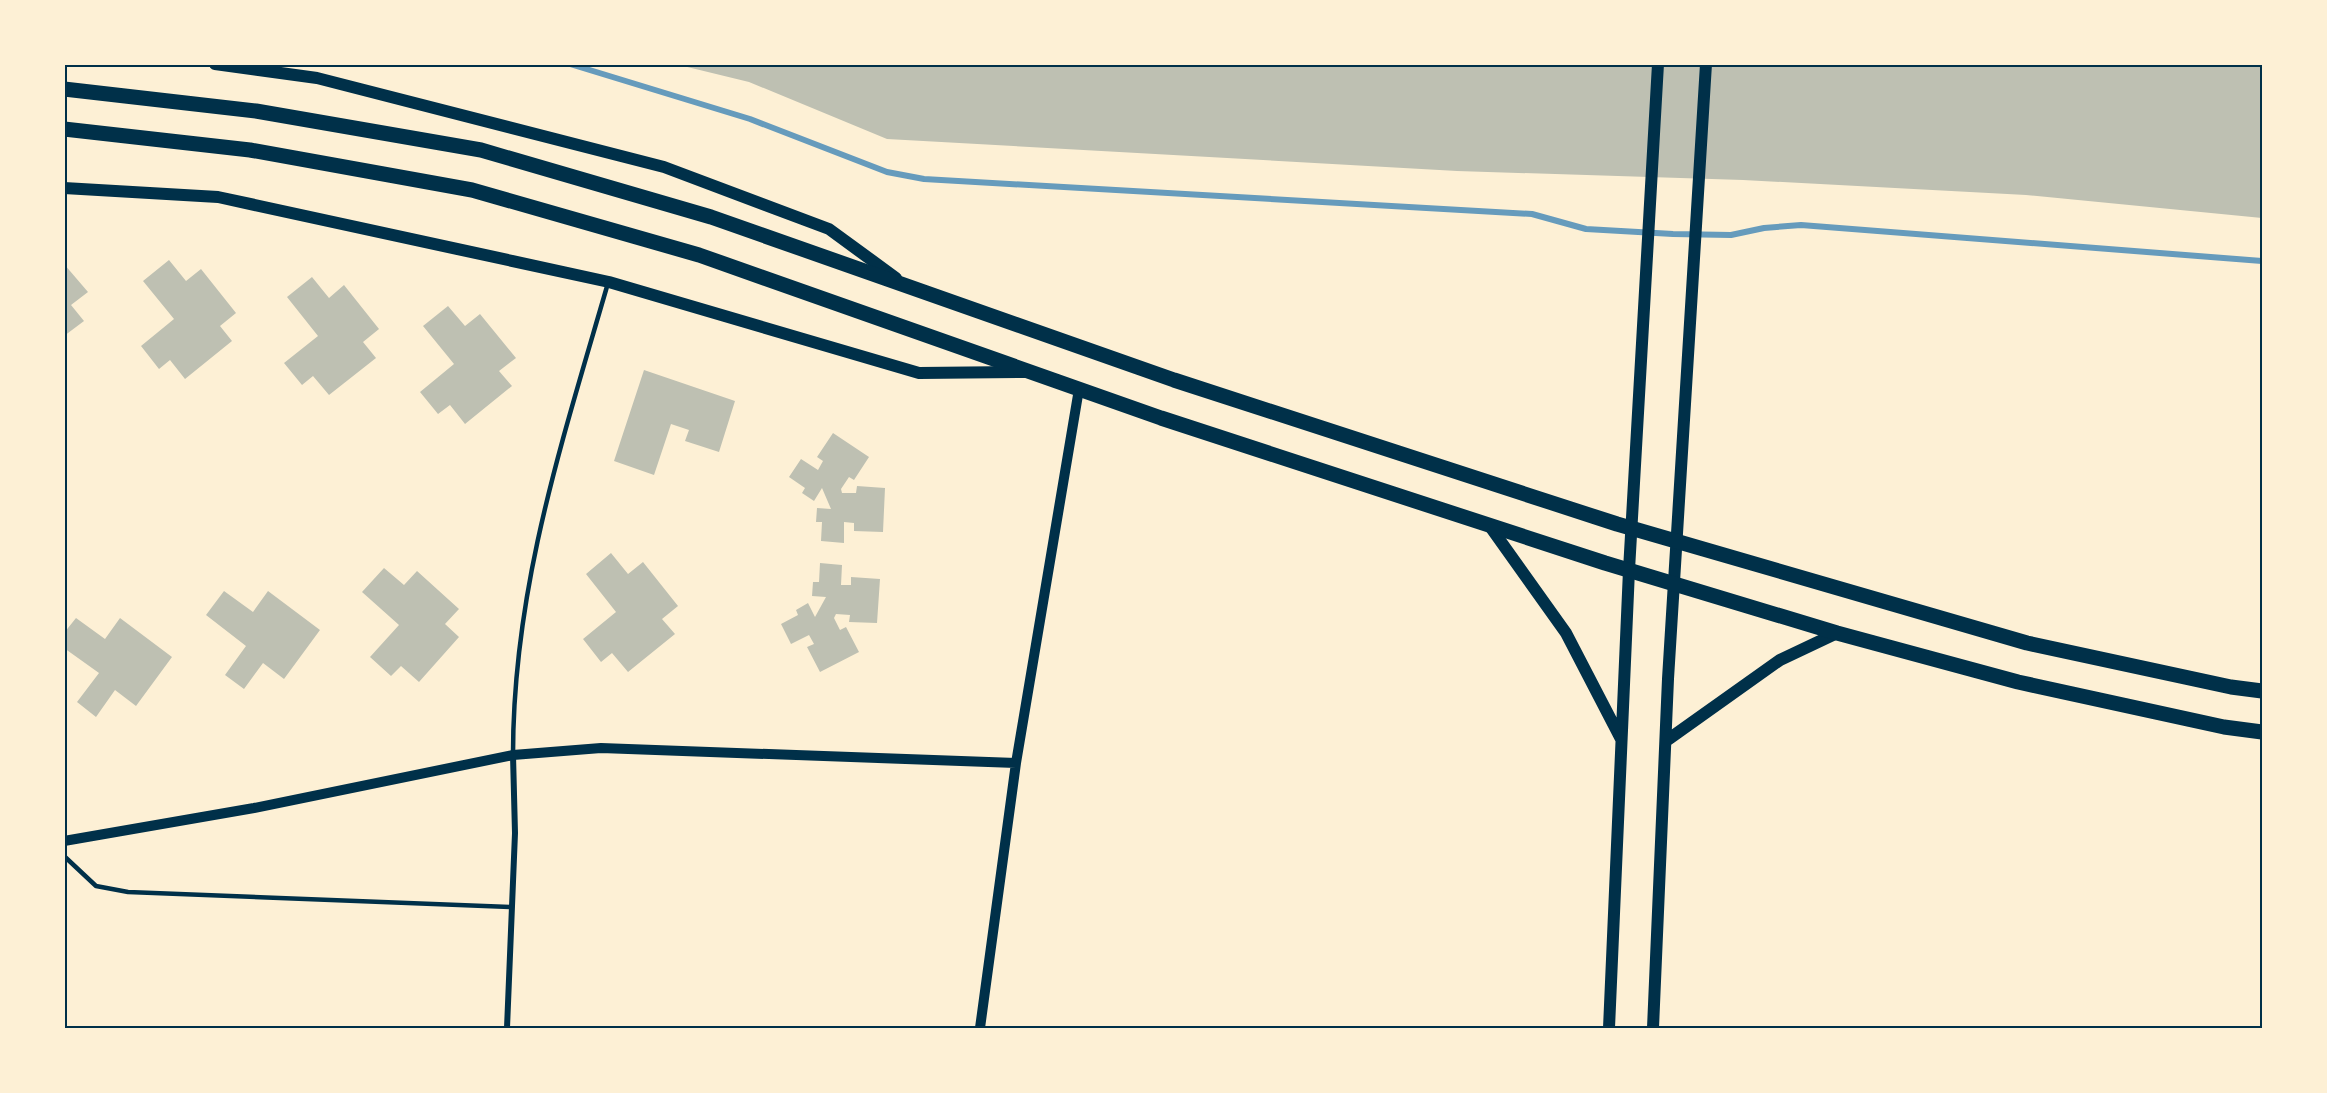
<svg xmlns="http://www.w3.org/2000/svg" width="2327" height="1093" viewBox="0 0 2327 1093" font-family="Ubuntu,sans-serif">
	<style>
		.lines { fill: none; stroke-linecap: round; stroke-linejoin: round }
		.stream { stroke: #669bbc; stroke-width: 6 }
		.building { fill: #bec0b2 }
		.service { stroke: #003049; stroke-width: 4.5 }
		.minor { stroke: #003049; stroke-width: 6 }
		.tertiary { stroke: #003049; stroke-width: 10 }
		.secondary { stroke: #003049; stroke-width: 12 }
		.primary { stroke: #003049; stroke-width: 15 }
		.neatline { fill: none; stroke: #003049; stroke-width: 2 }
	</style>
	<rect width="100%" height="100%" fill="#fdf0d5"/>
	<g class="lines">
		<path class="stream" d="M 570,64 L 750,119 L 887,172 L 924,179 L 1532,214 L 1586,229 L 1673,234 L 1731,235 L 1764,228 L 1801,225 L 2262,261"/>
	</g>
	<path class="building" d="M 675,64 L 2262,64 L 2262,218 L 2026,195 L 1743,180 L 1457,171 L 887,139 L 749,82 Z
		M 169,260 L 186,281 L 201,269 L 236,313 L 220,326 L 232,341 L 185,379 L 170,360 L 159,369 L 141,346 L 174,319 L 143,281 Z
		M 64,264 L 88,292 L 71,305 L 84,321 L 64,336 Z
		M 312,277 L 329,298 L 344,285 L 379,329 L 363,342 L 376,358 L 329,395 L 313,376 L 302,385 L 284,363 L 318,336 L 287,297 Z
		M 448,306 L 465,326 L 480,314 L 516,358 L 499,371 L 512,386 L 465,424 L 450,405 L 438,414 L 420,392 L 454,364 L 423,326 Z
		M 644,370 L 735,401 L 719,452 L 685,441 L 689,430 L 671,424 L 654,475 L 614,461 Z
		M 833,433 L 869,457 L 854,480 L 849,477 L 841,489 L 842,493 L 856,493 L 857,486 L 885,488 L 883,532 L 854,531 L 854,523 L 844,522 L 844,543 L 821,541 L 822,522 L 816,522 L 817,508 L 831,509 L 822,488 L 814,501 L 802,493 L 805,488 L 789,477 L 801,459 L 818,470 L 823,461 L 817,457 Z
		M 611,553 L 628,574 L 643,562 L 678,606 L 662,619 L 675,634 L 628,672 L 612,653 L 601,662 L 583,639 L 616,612 L 586,574 Z
		M 820,563 L 842,565 L 841,585 L 851,585 L 851,577 L 880,579 L 877,623 L 849,622 L 850,615 L 836,614 L 834,618 L 840,630 L 846,627 L 859,652 L 820,672 L 807,647 L 814,644 L 809,635 L 791,644 L 781,624 L 798,615 L 796,610 L 808,603 L 815,617 L 826,597 L 812,596 L 813,582 L 819,582 Z
		M 384,568 L 404,585 L 417,571 L 459,609 L 445,624 L 459,637 L 419,682 L 401,666 L 391,676 L 370,657 L 399,625 L 362,592 Z
		M 224,591 L 253,612 L 268,591 L 320,630 L 284,679 L 263,663 L 244,689 L 225,675 L 246,646 L 206,615 Z
		M 76,618 L 105,639 L 120,618 L 172,657 L 136,706 L 115,690 L 96,717 L 77,702 L 99,673 L 64,648 L 64,633 Z"/>
	<g class="lines">
		<path class="service" d="M 513,755 C 513,588 562,442 608,283
			M 64,856 L 96,886 L 128,892 L 512,907"/>
		<path class="minor" d="M 507,1028 L 515,833 L 513,755"/>
		<path class="tertiary" d="M 64,841 L 254,808 L 513,755 L 601,748 L 1016,763
			M 980,1028 L 1016,763 L 1079,389"/>
		<path class="secondary" d="M 215,64 L 317,78 L 664,167 L 829,229 L 896,278
			M 64,188 L 218,197 L 609,282 L 919,373 L 1025,372
			M 1489,525 L 1566,633 L 1621,739
			M 1666,741 L 1780,660 L 1837,633
			M 1609,1028 L 1629,570 L 1658,64
			M 1653,1028 L 1668,679 L 1706,64"/>
		<path class="primary" d="M 64,89 L 256,111 L 481,150 L 711,217 L 1174,380 L 1617,524 L 2027,643 L 2231,687 L 2262,691
			M 64,129 L 250,150 L 472,190 L 699,255 L 1161,418 L 1605,563 L 1837,633 L 2018,682 L 2224,727 L 2262,732"/>
	</g>
	<rect width="2327" height="1093" fill="none" stroke="#fdf0d5" stroke-width="132"/>
	<rect x="66" y="66" width="2195" height="961" class="neatline"/>
</svg>
